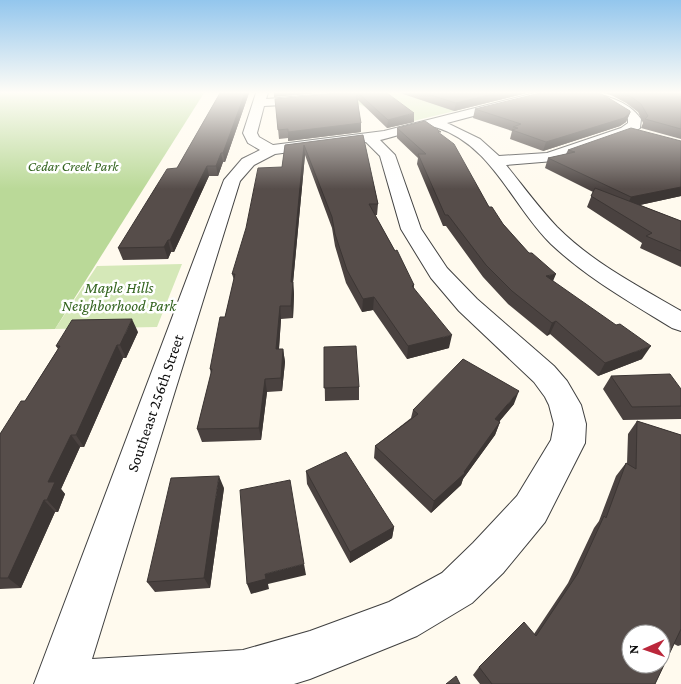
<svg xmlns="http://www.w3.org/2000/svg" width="681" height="684" viewBox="0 0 681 684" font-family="'Crimson Pro',serif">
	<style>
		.green { fill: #d5e8b8 }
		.forest { fill: #bad998 }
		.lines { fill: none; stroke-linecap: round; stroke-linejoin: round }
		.minor-casing { stroke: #404040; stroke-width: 2 }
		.minor { fill: #fff; fill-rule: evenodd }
		.wall { fill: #4a4240 }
		.shaded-wall { fill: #3c3634 }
		.building { fill: #564d4a; stroke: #3c3634; fill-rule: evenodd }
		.labels { text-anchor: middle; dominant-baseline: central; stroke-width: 5; stroke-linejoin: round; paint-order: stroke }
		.far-park-label { font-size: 14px; font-style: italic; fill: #33641f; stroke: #fff }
		.park-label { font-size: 16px; font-style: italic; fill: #33641f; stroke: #fff }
		.street-label { font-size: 16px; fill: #0d0d0d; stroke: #fff }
	</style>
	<rect width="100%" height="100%" fill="#fffaee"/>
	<path class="green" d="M 374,93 L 416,93 L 463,109 L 405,123 L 346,99 Z
		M 182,264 L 157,327 L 55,329 L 97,266 Z"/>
	<path class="forest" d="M 0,93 L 204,93 L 55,329 L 0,330 Z"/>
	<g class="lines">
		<g class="minor-casing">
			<path id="minor" d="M 256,93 L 268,93 L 266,99 C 296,97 326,93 356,93 C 344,104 282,105 264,106 L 257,133 L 259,137 L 273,145 L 384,131 L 535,93 L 555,93 L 553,95 L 447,123 L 480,139 L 499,156 L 547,153 L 621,128 L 628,123 L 628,119 L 605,103 L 581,93 C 602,93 629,101 641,119 L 640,128 L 631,134 L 554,161 L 506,165 C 523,186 539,208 557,227 C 593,263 638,286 681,311 L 681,331 L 672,328 C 630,302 587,278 551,244 C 512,206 492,144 435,127 C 427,125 392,138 380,140 L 395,155 L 421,229 L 447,268 L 477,299 L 554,366 L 567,381 L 581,405 L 586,424 L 585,443 L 545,522 L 503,573 L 472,603 L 417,636 L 310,679 L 294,684 L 34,684 L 224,180 L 242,159 L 260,150 L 248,143 L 243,133 ZM 366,142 L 380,156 L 401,229 L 431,278 L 459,311 L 534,382 L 545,397 L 549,405 L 554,424 L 551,440 L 517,496 L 473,543 L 442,573 L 389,602 L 310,631 L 243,650 L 92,659 L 240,181 L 254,165 L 275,154 Z"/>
		</g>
		<use href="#minor" class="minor"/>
	</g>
	<path class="wall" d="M 220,93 L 249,93 L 225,162 L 223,162 L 218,176 L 209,176 L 174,252 L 171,252 L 168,259 L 123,260 L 118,248 L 177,168 Z
		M 341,93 L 387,93 L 414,122 L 387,128 L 358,100 L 361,132 L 288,141 L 288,138 L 279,139 L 275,99 Z
		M 400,93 L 527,93 L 454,111 Z
		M 603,93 L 681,93 L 681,139 L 641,128 L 643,123 L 638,112 L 626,103 L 611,95 Z
		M 475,109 L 630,113 L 626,122 L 620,126 L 543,151 L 510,139 L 512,131 L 473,118 Z
		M 397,128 L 440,134 L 489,207 L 503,224 L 553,281 L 642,359 L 598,376 L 550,334 L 547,336 L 508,304 L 483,277 L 446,226 L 443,226 L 417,164 L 418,158 L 397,138 Z
		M 363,135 L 378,204 L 377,215 L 375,215 L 414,285 L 414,288 L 449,348 L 407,359 L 373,310 L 362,312 L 346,283 L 335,246 L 332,228 L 305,155 L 293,282 L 294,294 L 293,318 L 281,319 L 279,349 L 283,349 L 285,362 L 282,391 L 267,392 L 261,440 L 202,442 L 197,429 L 211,374 L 210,369 L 225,317 L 234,280 L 232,274 L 282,167 L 285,145 Z
		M 681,141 L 681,196 L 640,205 L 681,221 L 681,267 L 640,248 L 642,243 L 587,207 L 593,192 L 545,168 L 548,158 L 566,154 L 568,150 Z
		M 138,332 L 126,358 L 123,358 L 84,447 L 80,447 L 61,489 L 65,494 L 58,512 L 55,512 L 21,588 L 0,589 L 0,434 L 25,401 L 58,349 L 56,346 Z
		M 324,347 L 359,387 L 359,400 L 325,401 Z
		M 611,376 L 681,389 L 681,419 L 623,420 L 603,389 Z
		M 514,404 L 499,422 L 500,422 L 495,435 L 463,479 L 461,485 L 431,513 L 374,458 L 375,446 L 411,418 L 413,410 Z
		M 637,421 L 681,435 L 681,645 L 678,646 L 674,644 L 655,684 L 480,684 L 473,675 L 479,667 L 534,634 L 568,583 L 594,528 L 599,521 L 616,476 L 626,463 L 627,464 L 628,434 Z
		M 306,471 L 394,527 L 392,538 L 350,563 L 307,484 Z
		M 224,488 L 210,588 L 155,592 L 147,582 Z"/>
	<path class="shaded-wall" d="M 245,93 L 249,93 L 225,162 L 223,153 Z
		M 274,93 L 321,93 L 274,97 Z
		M 497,93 L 527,93 L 454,111 L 456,103 Z
		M 414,113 L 414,122 L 387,128 L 388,120 Z
		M 630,113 L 626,122 L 620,126 L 543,151 L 546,142 Z
		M 361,123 L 361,132 L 288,141 L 288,132 Z
		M 304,145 L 305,155 L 292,294 L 291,282 Z
		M 221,153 L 223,162 L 218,176 L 216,166 Z
		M 207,166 L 209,176 L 174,252 L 170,240 Z
		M 681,187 L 681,196 L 626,208 L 631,197 Z
		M 168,240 L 171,252 L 168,259 L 164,247 Z
		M 556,274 L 551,286 L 546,276 Z
		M 293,282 L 294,294 L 293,318 L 291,306 Z
		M 374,297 L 373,310 L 362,312 L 363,299 Z
		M 280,306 L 281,319 L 278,362 L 276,349 Z
		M 132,319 L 138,332 L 126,358 L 120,345 Z
		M 556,321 L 550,334 L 547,336 L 552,323 Z
		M 452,335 L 449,348 L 407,359 L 408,346 Z
		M 117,345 L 123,358 L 84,447 L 76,435 Z
		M 651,346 L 642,359 L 598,376 L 605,363 Z
		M 283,349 L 285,362 L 282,391 L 281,378 Z
		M 265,379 L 267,392 L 261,440 L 259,428 Z
		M 519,391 L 514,404 L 490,432 L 495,419 Z
		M 500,422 L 495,435 L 463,479 L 461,485 L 431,513 L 434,501 L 464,472 Z
		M 71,435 L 80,447 L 61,489 L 65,494 L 58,512 L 47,500 L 48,482 Z
		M 219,476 L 224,488 L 210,588 L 204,578 Z
		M 44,500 L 55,512 L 21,588 L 8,578 Z
		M 394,527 L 392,538 L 350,563 L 350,552 Z
		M 304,564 L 306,575 L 268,584 L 269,589 L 251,594 L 247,584 L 265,574 Z"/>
	<path class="building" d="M 220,93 L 245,93 L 223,153 L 221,153 L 216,166 L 207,166 L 170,240 L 168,240 L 164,247 L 118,248 L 167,169 L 177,168 Z
		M 339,93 L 356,93 L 361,123 L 288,132 L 288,129 L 278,130 L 275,99 Z
		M 358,93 L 387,93 L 414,113 L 388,120 Z
		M 424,93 L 497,93 L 456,103 Z
		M 540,93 L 599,93 L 607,97 L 630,111 L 630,113 L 624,118 L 546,142 L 512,130 L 518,128 L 513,127 L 521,124 L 475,109 Z
		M 626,93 L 681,93 L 681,129 L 645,119 L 648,116 L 641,104 Z
		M 425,121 L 441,132 L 438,132 L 454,144 L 489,207 L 492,207 L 503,224 L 529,253 L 532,253 L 556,274 L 546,276 L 616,325 L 620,324 L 651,346 L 605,363 L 556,321 L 552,323 L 512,291 L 486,265 L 448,215 L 445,215 L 418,154 L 426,154 L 397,128 Z
		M 631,128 L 681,141 L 681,187 L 631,197 L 548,158 L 575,152 L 568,150 Z
		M 363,135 L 378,204 L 369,204 L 395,251 L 397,250 L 414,285 L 412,286 L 452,335 L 408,346 L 374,297 L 363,299 L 347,270 L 335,234 L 332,217 L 304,145 L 291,282 L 293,282 L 291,306 L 280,306 L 276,349 L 283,349 L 281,378 L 265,379 L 259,428 L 197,429 L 212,369 L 210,369 L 220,317 L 225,317 L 235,274 L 232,274 L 246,228 L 258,168 L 282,167 L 285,145 Z
		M 595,188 L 681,221 L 681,251 L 646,236 L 652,233 L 591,196 Z
		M 132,319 L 120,345 L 117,345 L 76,435 L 71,435 L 48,482 L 55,482 L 47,500 L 44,500 L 8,578 L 0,578 L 0,434 L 21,401 L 25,401 L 60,346 L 56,346 L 72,320 Z
		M 356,346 L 359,387 L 324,388 L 324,347 Z
		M 463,359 L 519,391 L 495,419 L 500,422 L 464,472 L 465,473 L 434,501 L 375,446 L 418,414 L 413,410 Z
		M 670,374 L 681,389 L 681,406 L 632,407 L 611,376 Z
		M 637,421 L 681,435 L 681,629 L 655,684 L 492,684 L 479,667 L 524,622 L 536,636 L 578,573 L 604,516 L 606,518 L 626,463 L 636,469 ZM 631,634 L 661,634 L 661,664 L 631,664 Z
		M 346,452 L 394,527 L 350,552 L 306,471 Z
		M 219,476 L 204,578 L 147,582 L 171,478 Z
		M 290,480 L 304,564 L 265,574 L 266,579 L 247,584 L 240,490 Z
		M 456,676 L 460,684 L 446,684 Z"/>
	<linearGradient id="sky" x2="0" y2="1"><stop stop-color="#93c6ed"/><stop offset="0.49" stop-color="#fffdf7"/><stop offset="1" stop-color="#fffdf7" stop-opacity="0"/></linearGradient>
	<rect width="681" height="189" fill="url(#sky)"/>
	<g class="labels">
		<g class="far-park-label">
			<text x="73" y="166">Cedar Creek Park</text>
		</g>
		<g class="park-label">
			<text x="119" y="287">Maple Hills<tspan x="119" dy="18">Neighborhood Park</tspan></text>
		</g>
		<g class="street-label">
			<text transform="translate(155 403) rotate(-71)">Southeast 256th Street</text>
		</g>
	</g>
	<g transform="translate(646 649) rotate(268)"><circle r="24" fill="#ffffff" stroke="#9e9e9e"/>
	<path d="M0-4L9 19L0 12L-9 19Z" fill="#bb273b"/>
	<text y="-8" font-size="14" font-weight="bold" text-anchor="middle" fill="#0d0d0d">N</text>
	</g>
</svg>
